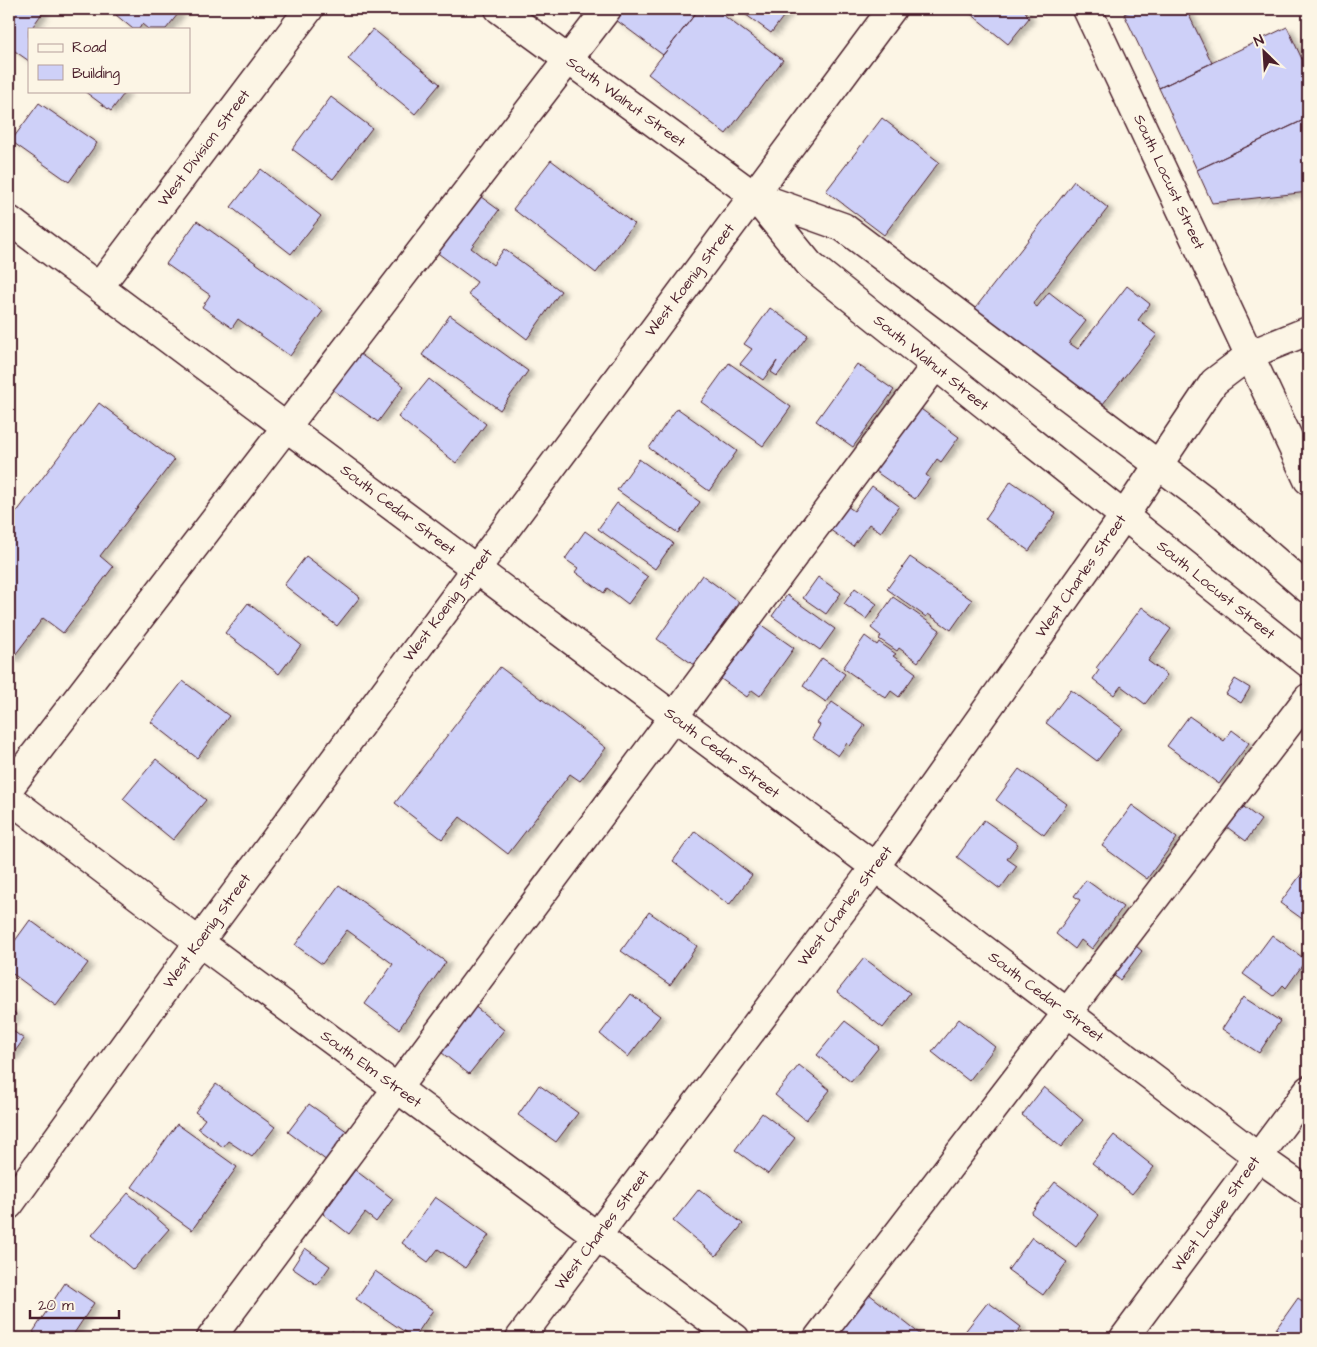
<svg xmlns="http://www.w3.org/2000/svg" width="1317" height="1347" viewBox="0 0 1317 1347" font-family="'Architects Daughter',sans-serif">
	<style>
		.building { fill: #ced0f8; stroke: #4a1f2b; filter: url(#shadow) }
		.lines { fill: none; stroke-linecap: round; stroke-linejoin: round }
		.minor-casing { stroke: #4a1f2b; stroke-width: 31 }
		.major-casing { stroke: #4a1f2b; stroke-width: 31 }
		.minor { stroke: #fcf5e5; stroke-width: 28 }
		.major { stroke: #fcf5e5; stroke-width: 28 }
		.labels { text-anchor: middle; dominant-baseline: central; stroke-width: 4; stroke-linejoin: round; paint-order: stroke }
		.street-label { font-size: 15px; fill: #4a1f2b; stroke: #fcf5e5 }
	</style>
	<defs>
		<filter id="shadow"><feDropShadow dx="5.5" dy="3" stdDeviation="2.5" flood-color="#0004"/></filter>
	</defs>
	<rect width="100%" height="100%" fill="#fcf5e5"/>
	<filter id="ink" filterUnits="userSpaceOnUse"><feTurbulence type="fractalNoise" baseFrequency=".02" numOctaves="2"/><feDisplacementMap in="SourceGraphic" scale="10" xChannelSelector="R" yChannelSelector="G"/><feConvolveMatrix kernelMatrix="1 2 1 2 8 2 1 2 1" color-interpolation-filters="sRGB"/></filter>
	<g filter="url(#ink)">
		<path class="building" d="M 9,9 L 45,9 L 33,26 L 37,29 L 29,29 L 29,61 L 9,47 Z
			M 121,9 L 182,9 L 166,29 L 148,29 L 142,24 L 139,29 L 133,29 L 116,15 Z
			M 611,9 L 699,9 L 663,55 L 608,14 Z
			M 699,9 L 715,9 L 783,60 L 726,134 L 648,74 Z
			M 738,9 L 789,9 L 771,33 Z
			M 965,9 L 1024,9 L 1029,18 L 1008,44 Z
			M 1135,9 L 1186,9 L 1212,63 L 1159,88 L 1124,14 Z
			M 1287,27 L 1308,72 L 1308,118 L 1197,170 L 1159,88 Z
			M 373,29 L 440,84 L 415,114 L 348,59 Z
			M 84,91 L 126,91 L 111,111 Z
			M 331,97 L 372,128 L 333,179 L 292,149 Z
			M 39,103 L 97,143 L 69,182 L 11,141 Z
			M 882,118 L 939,162 L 884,235 L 826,191 Z
			M 1308,118 L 1308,192 L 1212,203 L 1197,170 Z
			M 551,160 L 634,224 L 596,273 L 513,209 Z
			M 261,169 L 321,216 L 291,254 L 231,207 Z
			M 1074,181 L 1108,208 L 1033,304 L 1037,307 L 1049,292 L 1086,321 L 1069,343 L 1078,349 L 1127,286 L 1150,304 L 1138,320 L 1157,335 L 1099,409 L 973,311 Z
			M 477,194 L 499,210 L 471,248 L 493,265 L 504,249 L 561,291 L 527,339 L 468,294 L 477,282 L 435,251 Z
			M 197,221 L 323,311 L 290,356 L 238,319 L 232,328 L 202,307 L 210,295 L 166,264 Z
			M 770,308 L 808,335 L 777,376 L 771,372 L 777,361 L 763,380 L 740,364 L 752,349 L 744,344 Z
			M 450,315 L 528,371 L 500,410 L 422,355 Z
			M 356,351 L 404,386 L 378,422 L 329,387 Z
			M 729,363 L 791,407 L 763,446 L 701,402 Z
			M 857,364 L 894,390 L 853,447 L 816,421 Z
			M 429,379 L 486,424 L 456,463 L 398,417 Z
			M 99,403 L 174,460 L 100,556 L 113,567 L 63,633 L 43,618 L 12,659 L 9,657 L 9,507 L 16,513 Z
			M 914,404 L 959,437 L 941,462 L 937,459 L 926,475 L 930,478 L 915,499 L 869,467 Z
			M 677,408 L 737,451 L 709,491 L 649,448 Z
			M 639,459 L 700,502 L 678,533 L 617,490 Z
			M 1011,481 L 1056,513 L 1029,551 L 985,519 Z
			M 872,486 L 899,506 L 881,532 L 869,524 L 853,546 L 826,527 L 843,503 L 854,511 Z
			M 617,503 L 673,543 L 655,569 L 598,529 Z
			M 585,531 L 648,577 L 628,604 L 607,588 L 604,593 L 575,572 L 578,568 L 565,559 Z
			M 306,556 L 360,597 L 337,626 L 284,585 Z
			M 910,557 L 972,600 L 951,630 L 928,614 L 926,617 L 887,589 Z
			M 702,575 L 739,602 L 694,665 L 657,639 Z
			M 818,577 L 841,593 L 826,614 L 803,598 Z
			M 855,588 L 877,604 L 866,619 L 844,604 Z
			M 787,595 L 835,629 L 820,650 L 772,616 Z
			M 893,597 L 940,630 L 918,662 L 899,648 L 897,651 L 879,639 L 881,636 L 871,628 Z
			M 248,603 L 301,645 L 279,674 L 225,633 Z
			M 1142,607 L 1171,629 L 1148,661 L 1167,675 L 1145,704 L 1121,686 L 1114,695 L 1093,679 L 1099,670 L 1096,668 Z
			M 760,624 L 794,648 L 760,696 L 752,690 L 747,697 L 721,679 Z
			M 865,636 L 877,645 L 879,642 L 896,654 L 893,656 L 916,673 L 899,697 L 891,691 L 886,698 L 843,668 Z
			M 822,658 L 845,674 L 826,702 L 803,686 Z
			M 500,667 L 606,748 L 580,781 L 570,774 L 508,854 L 460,817 L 442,839 L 395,803 Z
			M 1235,679 L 1250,688 L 1241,703 L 1226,694 Z
			M 183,681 L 229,716 L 197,758 L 151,722 Z
			M 1071,690 L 1122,728 L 1097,761 L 1046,723 Z
			M 832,702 L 865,725 L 850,746 L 847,743 L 838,756 L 812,738 L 820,725 L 817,723 Z
			M 1189,716 L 1224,741 L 1232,730 L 1249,743 L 1219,784 L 1167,746 Z
			M 156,759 L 206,800 L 173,840 L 123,799 Z
			M 1019,769 L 1067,804 L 1044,835 L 996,800 Z
			M 1236,801 L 1261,820 L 1246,841 L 1220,822 Z
			M 1132,805 L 1177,838 L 1147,879 L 1102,846 Z
			M 984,820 L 1018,844 L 1007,859 L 1017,866 L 1000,889 L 957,857 Z
			M 695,831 L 752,875 L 729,905 L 673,861 Z
			M 1308,865 L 1308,923 L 1280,903 Z
			M 1086,880 L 1123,907 L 1092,949 L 1081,940 L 1075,949 L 1056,934 L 1080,900 L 1074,896 Z
			M 339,885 L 446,962 L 399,1029 L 365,1004 L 393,964 L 347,930 L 322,964 L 295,945 Z
			M 649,912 L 697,946 L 670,985 L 621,951 Z
			M 30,920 L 88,963 L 56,1006 L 9,971 L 9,949 Z
			M 1272,935 L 1306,960 L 1286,988 L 1283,985 L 1274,996 L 1243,974 Z
			M 1131,942 L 1142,951 L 1120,980 L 1109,972 Z
			M 864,958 L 910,993 L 883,1028 L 837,992 Z
			M 631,994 L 660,1016 L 628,1057 L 600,1034 Z
			M 1243,997 L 1280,1021 L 1259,1053 L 1222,1029 Z
			M 473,1005 L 504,1030 L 469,1074 L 437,1049 Z
			M 9,1008 L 16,1014 L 9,1024 Z
			M 959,1019 L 995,1047 L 969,1081 L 932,1052 Z
			M 845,1021 L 879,1047 L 851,1082 L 817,1055 Z
			M 9,1028 L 24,1039 L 10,1058 L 9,1057 Z
			M 799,1065 L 830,1090 L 806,1120 L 775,1095 Z
			M 216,1084 L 275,1127 L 252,1157 L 228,1141 L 223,1147 L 198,1128 L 205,1119 L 195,1112 Z
			M 539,1085 L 578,1113 L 556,1142 L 518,1115 Z
			M 1044,1087 L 1083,1120 L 1061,1147 L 1022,1115 Z
			M 309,1104 L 348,1132 L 327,1161 L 288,1132 Z
			M 762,1113 L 795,1138 L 768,1174 L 735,1150 Z
			M 177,1124 L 237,1167 L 192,1230 L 132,1187 Z
			M 1114,1135 L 1154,1167 L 1132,1194 L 1092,1163 Z
			M 355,1170 L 393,1199 L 376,1222 L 365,1213 L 349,1234 L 323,1214 Z
			M 1055,1182 L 1099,1215 L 1076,1247 L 1031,1213 Z
			M 699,1189 L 743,1224 L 716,1256 L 673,1221 Z
			M 128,1193 L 169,1229 L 133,1270 L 92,1235 Z
			M 435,1197 L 489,1235 L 465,1268 L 438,1249 L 428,1262 L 402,1243 Z
			M 1032,1237 L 1067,1262 L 1043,1295 L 1008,1270 Z
			M 305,1248 L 330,1266 L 317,1285 L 292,1268 Z
			M 375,1271 L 433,1310 L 414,1338 L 356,1299 Z
			M 65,1283 L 94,1303 L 71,1338 L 42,1338 L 33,1332 Z
			M 869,1294 L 925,1338 L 851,1338 L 841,1330 Z
			M 1298,1298 L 1308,1305 L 1308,1338 L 1289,1338 L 1276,1329 Z
			M 988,1302 L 1021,1327 L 1013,1338 L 960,1338 Z
			M 352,1332 L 361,1338 L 348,1338 Z"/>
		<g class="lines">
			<g class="minor-casing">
				<path id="minor" d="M 1087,9 L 1308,480
					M 9,220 L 875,867 L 1258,1157 L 1308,1192
					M 99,287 L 309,9
					M 9,788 L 607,9
					M 9,798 L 199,942 L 735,1338
					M 9,1205 L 199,942 L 892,9
					M 211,1338 L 935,366
					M 520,1338 L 875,867 L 1124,516 L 1214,382 L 1251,354 L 1308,331
					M 818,1338 L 1308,698
					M 1124,1338 L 1308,1090"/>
			</g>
			<g class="major-casing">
				<path id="major" d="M 499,9 L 753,195 L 810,265 L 1308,663
					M 753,195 L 843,227 L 1205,500 L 1308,589"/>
			</g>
			<use href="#minor" class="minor"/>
			<use href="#major" class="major"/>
		</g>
	</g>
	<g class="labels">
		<g class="street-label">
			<text transform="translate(626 102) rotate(36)">South Walnut Street</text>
			<text transform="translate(204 148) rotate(-53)">West Division Street</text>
			<text transform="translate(1169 182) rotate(65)">South Locust Street</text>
			<text transform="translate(690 280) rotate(-53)">West Koenig Street</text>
			<text transform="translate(931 363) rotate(39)">South Walnut Street</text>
			<text transform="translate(398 510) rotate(37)">South Cedar Street</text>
			<text transform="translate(1081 576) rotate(-55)">West Charles Street</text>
			<text transform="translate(1216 590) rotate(39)">South Locust Street</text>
			<text transform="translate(448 605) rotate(-53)">West Koenig Street</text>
			<text transform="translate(722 753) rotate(37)">South Cedar Street</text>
			<text transform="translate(845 906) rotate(-53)">West Charles Street</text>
			<text transform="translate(207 931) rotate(-54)">West Koenig Street</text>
			<text transform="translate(1046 997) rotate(37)">South Cedar Street</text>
			<text transform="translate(371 1069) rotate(36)">South Elm Street</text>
			<text transform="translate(1216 1214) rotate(-54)">West Louise Street</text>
			<text transform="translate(602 1230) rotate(-53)">West Charles Street</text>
		</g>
	</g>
	<rect width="1317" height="1347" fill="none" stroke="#fcf5e5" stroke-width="30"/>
	<rect x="15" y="15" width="1287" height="1317" fill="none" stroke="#4a1f2b" stroke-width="2" filter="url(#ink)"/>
	<rect x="28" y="28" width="162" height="65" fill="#fcf5e5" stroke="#b59f9b"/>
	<rect x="38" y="44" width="25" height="8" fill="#fcf5e5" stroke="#b59f9b"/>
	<text x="72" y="52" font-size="15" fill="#4a1f2b">Road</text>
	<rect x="38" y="65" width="25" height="15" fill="#ced0f8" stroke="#b59f9b"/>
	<text x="72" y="78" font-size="15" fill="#4a1f2b">Building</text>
	<g transform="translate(1264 52) rotate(335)" stroke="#fcf5e5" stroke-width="4" paint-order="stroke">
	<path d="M0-4L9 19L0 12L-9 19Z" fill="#4a1f2b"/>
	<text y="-8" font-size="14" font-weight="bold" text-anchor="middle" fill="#4a1f2b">N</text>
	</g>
	<path d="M30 1310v8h89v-8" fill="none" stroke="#4a1f2b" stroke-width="2.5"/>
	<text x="38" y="1310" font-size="15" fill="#4a1f2b" stroke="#fcf5e5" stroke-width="4" paint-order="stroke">20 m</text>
</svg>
